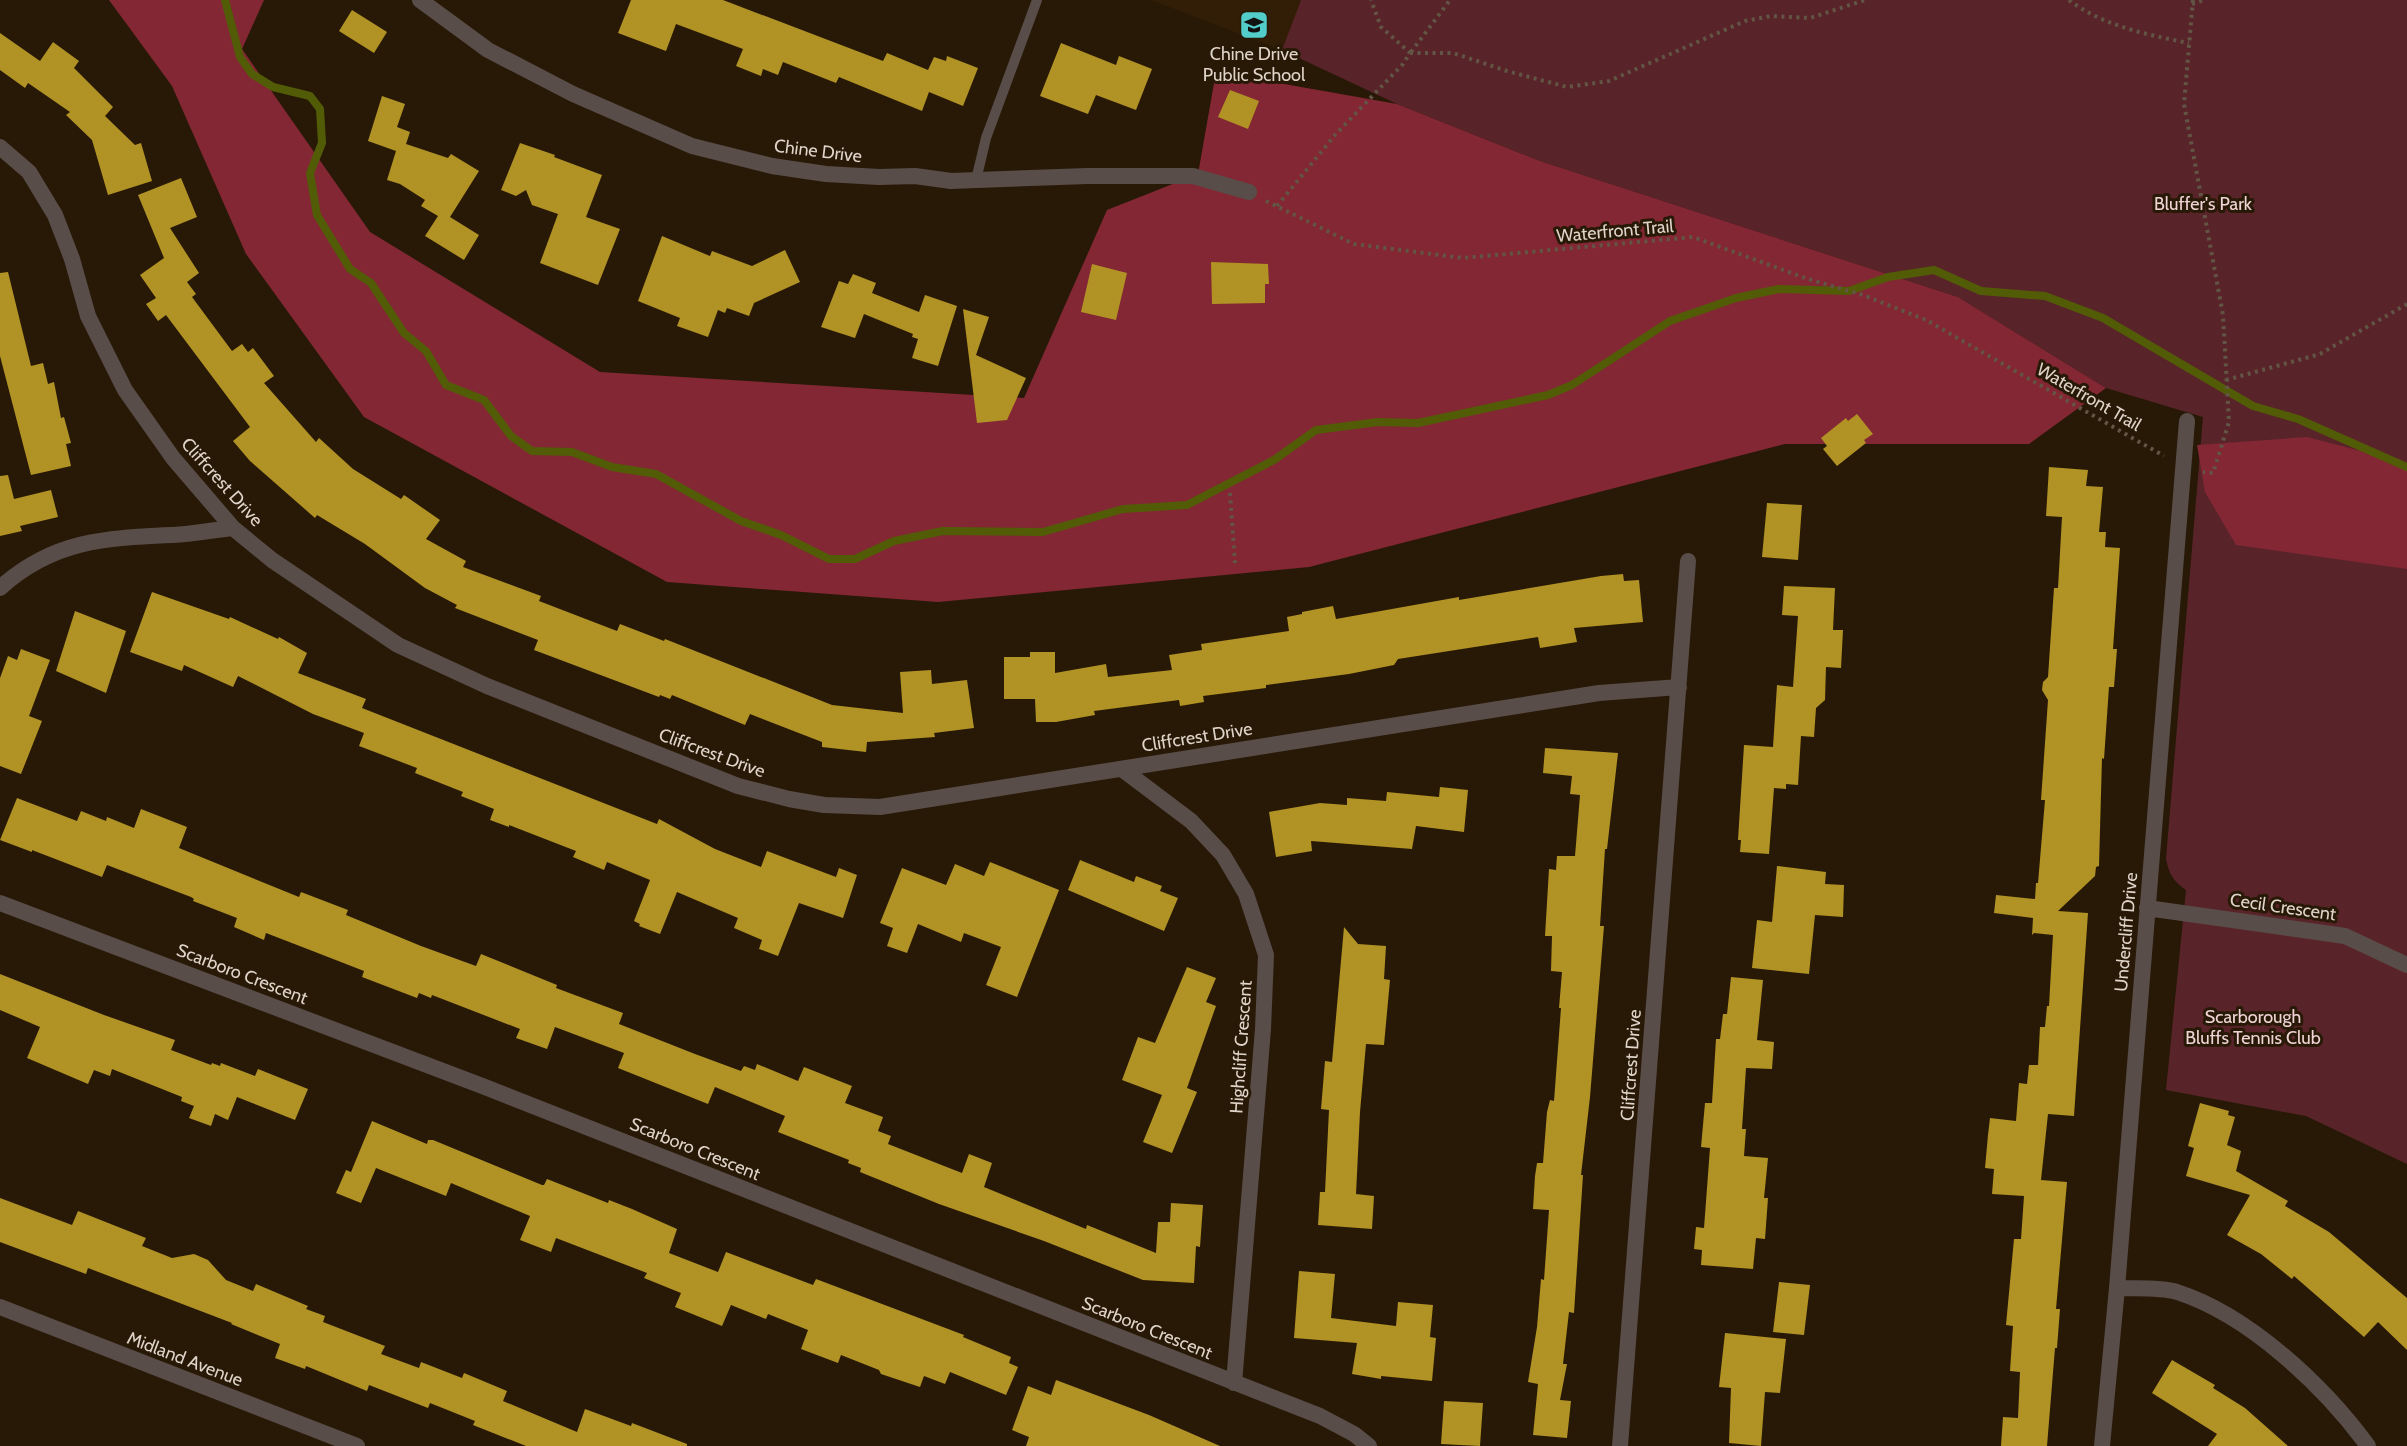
<svg xmlns="http://www.w3.org/2000/svg" width="2407" height="1446" viewBox="0 0 2407 1446" font-family="Cabin,sans-serif">
	<style>
		.built { fill: #321e06 }
		.green { fill: #592429 }
		.forest { fill: #832734 }
		.lines { fill: none; stroke-linecap: round; stroke-linejoin: round }
		.stream { stroke: #525c07; stroke-width: 8 }
		.building { fill: #b19224 }
		.path { stroke: #625545; stroke-width: 4; stroke-dasharray: 3 4.5; stroke-linecap: butt }
		.service { stroke: #594d49; stroke-width: 10 }
		.minor { stroke: #594d49; stroke-width: 16 }
		.tertiary { stroke: #594d49; stroke-width: 16 }
		.labels { text-anchor: middle; dominant-baseline: central; stroke-width: 6; stroke-linejoin: round; paint-order: stroke }
		.poi-label { font-size: 18px; fill: #dfd4c9; stroke: #281907 }
		.street-label { font-size: 18px; fill: #dfd4c9; stroke: #281907 }
		.park-label { font-size: 18px; fill: #f0d4d5; stroke: #281907 }
	</style>
	<rect width="100%" height="100%" fill="#281907"/>
	<path class="built" d="M 1151,0 L 1301,0 L 1282,50 Z"/>
	<path class="green" d="M 1301,0 L 2407,0 L 2407,1164 L 2306,1116 L 2166,1090 L 2186,890 C 2173,881 2169,874 2166,859 L 2203,417 L 2106,388 L 1958,297 L 1540,161 L 1397,104 L 1282,50 Z"/>
	<path class="forest" d="M 109,0 L 264,0 L 242,49 L 370,232 L 600,372 L 1024,398 L 1107,210 L 1198,174 L 1216,72 L 1397,104 L 1540,161 L 1958,297 L 2106,388 L 2029,444 L 1785,444 L 1309,567 L 938,602 L 667,582 L 364,417 L 246,254 L 172,86 Z
		M 2307,437 L 2407,463 L 2407,569 L 2236,545 L 2205,492 L 2197,445 Z"/>
	<g class="lines">
		<path class="stream" d="M 225,0 L 240,57 L 252,74 L 273,87 L 310,96 L 320,109 L 322,143 L 310,173 L 317,215 L 350,269 L 371,283 L 404,333 L 426,351 L 446,385 L 484,400 L 511,436 L 532,451 L 572,452 L 612,467 L 656,474 L 741,521 L 781,535 L 829,559 L 855,559 L 894,541 L 943,531 L 1043,532 L 1123,509 L 1187,505 L 1274,460 L 1316,430 L 1378,422 L 1418,423 L 1548,395 L 1572,385 L 1670,321 L 1736,298 L 1779,289 L 1849,291 L 1888,277 L 1934,270 L 1981,291 L 2045,296 L 2103,318 L 2253,406 L 2298,419 L 2407,467"/>
	</g>
	<path class="building" d="M 631,0 L 723,0 L 883,61 L 887,53 L 928,70 L 934,57 L 946,61 L 947,56 L 978,68 L 963,106 L 929,92 L 922,111 L 839,77 L 836,83 L 783,62 L 778,75 L 763,69 L 761,76 L 736,66 L 743,49 L 676,24 L 666,51 L 618,33 Z
		M 352,10 L 387,32 L 374,53 L 339,31 Z
		M 0,33 L 40,61 L 53,42 L 79,61 L 74,68 L 113,107 L 105,116 L 135,145 L 141,143 L 152,181 L 108,195 L 92,140 L 66,115 L 70,112 L 28,83 L 25,88 L 0,70 Z
		M 1061,43 L 1116,65 L 1119,56 L 1152,69 L 1136,110 L 1096,95 L 1088,114 L 1040,96 Z
		M 1230,90 L 1259,101 L 1248,129 L 1218,117 Z
		M 382,96 L 405,104 L 397,127 L 410,132 L 406,144 L 448,158 L 451,154 L 479,171 L 450,217 L 479,235 L 464,260 L 425,236 L 438,216 L 421,206 L 425,200 L 400,184 L 387,180 L 396,151 L 368,141 Z
		M 520,143 L 555,155 L 554,157 L 602,175 L 586,217 L 620,229 L 598,285 L 540,263 L 558,214 L 532,205 L 526,190 L 516,196 L 501,190 Z
		M 181,178 L 197,217 L 170,228 L 199,273 L 187,282 L 196,294 L 192,297 L 232,351 L 242,344 L 248,352 L 253,348 L 274,376 L 264,383 L 316,442 L 319,438 L 353,469 L 401,499 L 404,495 L 440,520 L 426,539 L 466,561 L 463,567 L 541,596 L 539,601 L 617,631 L 620,624 L 664,641 L 665,639 L 832,705 L 903,713 L 900,672 L 931,670 L 932,684 L 967,680 L 974,728 L 934,733 L 935,737 L 867,742 L 866,752 L 822,747 L 822,742 L 750,714 L 745,725 L 672,695 L 670,699 L 660,695 L 659,697 L 534,650 L 538,640 L 455,608 L 457,605 L 425,588 L 365,544 L 317,515 L 315,518 L 250,461 L 233,441 L 250,427 L 166,315 L 158,321 L 146,304 L 156,298 L 140,275 L 164,258 L 138,195 Z
		M 662,236 L 710,256 L 712,251 L 752,266 L 785,250 L 800,282 L 754,303 L 749,316 L 727,308 L 725,313 L 718,310 L 708,337 L 677,326 L 680,318 L 638,301 Z
		M 1211,262 L 1268,264 L 1269,284 L 1265,284 L 1265,303 L 1212,304 Z
		M 1092,264 L 1127,273 L 1116,320 L 1081,312 Z
		M 8,272 L 31,366 L 43,363 L 48,384 L 54,382 L 61,418 L 64,417 L 71,443 L 66,444 L 71,466 L 31,475 L 0,356 L 0,273 Z
		M 853,274 L 876,283 L 872,293 L 919,312 L 925,295 L 957,306 L 938,366 L 912,358 L 918,339 L 912,337 L 913,334 L 864,314 L 855,338 L 821,327 L 839,281 L 848,284 Z
		M 963,309 L 989,317 L 976,355 L 1026,378 L 1007,420 L 977,423 Z
		M 1857,414 L 1873,434 L 1864,440 L 1866,443 L 1837,466 L 1823,449 L 1827,446 L 1821,438 L 1846,418 L 1848,421 Z
		M 2049,467 L 2088,470 L 2086,486 L 2103,487 L 2099,532 L 2106,532 L 2105,547 L 2120,548 L 2113,649 L 2117,649 L 2114,687 L 2109,687 L 2104,759 L 2102,758 L 2099,866 L 2096,867 L 2095,876 L 2058,911 L 2088,913 L 2074,1116 L 2048,1114 L 2041,1180 L 2067,1182 L 2056,1309 L 2060,1309 L 2057,1348 L 2055,1348 L 2047,1446 L 2001,1446 L 2003,1417 L 2018,1418 L 2020,1372 L 2010,1371 L 2013,1326 L 2006,1325 L 2014,1239 L 2021,1239 L 2024,1196 L 1992,1194 L 1994,1169 L 1985,1168 L 1988,1135 L 1990,1118 L 2016,1121 L 2019,1083 L 2027,1084 L 2029,1065 L 2038,1065 L 2040,1027 L 2045,1027 L 2047,1006 L 2049,1006 L 2053,935 L 2034,933 L 2032,935 L 2033,918 L 1994,913 L 1996,895 L 2035,899 L 2036,883 L 2038,883 L 2045,800 L 2041,800 L 2048,700 L 2042,690 L 2043,682 L 2048,677 L 2054,588 L 2058,588 L 2062,517 L 2046,516 Z
		M 8,475 L 14,499 L 51,490 L 58,517 L 20,526 L 22,531 L 0,536 L 0,476 Z
		M 1767,503 L 1802,505 L 1798,560 L 1762,557 Z
		M 1623,574 L 1624,581 L 1639,580 L 1643,622 L 1574,628 L 1577,642 L 1540,648 L 1538,637 L 1398,659 L 1394,665 L 1349,674 L 1266,685 L 1266,688 L 1203,696 L 1204,702 L 1180,706 L 1179,700 L 1094,711 L 1095,715 L 1056,722 L 1036,722 L 1035,699 L 1004,699 L 1004,657 L 1030,657 L 1030,652 L 1055,652 L 1055,673 L 1106,664 L 1108,677 L 1172,670 L 1169,655 L 1202,650 L 1201,644 L 1289,631 L 1287,617 L 1302,614 L 1302,612 L 1333,606 L 1336,619 L 1459,597 L 1459,600 L 1601,576 Z
		M 1784,586 L 1835,588 L 1833,630 L 1843,630 L 1841,668 L 1826,667 L 1825,700 L 1816,708 L 1814,737 L 1801,736 L 1798,785 L 1786,784 L 1786,789 L 1774,788 L 1769,854 L 1740,852 L 1741,840 L 1738,840 L 1744,745 L 1773,747 L 1777,685 L 1793,687 L 1798,616 L 1782,615 Z
		M 152,592 L 229,619 L 230,617 L 278,639 L 279,637 L 307,653 L 298,673 L 366,699 L 362,708 L 657,824 L 659,819 L 715,849 L 761,867 L 767,851 L 836,877 L 839,868 L 857,875 L 843,918 L 799,903 L 778,956 L 759,949 L 762,940 L 734,928 L 738,918 L 677,892 L 660,934 L 639,926 L 640,924 L 634,921 L 650,880 L 607,862 L 604,870 L 573,857 L 576,851 L 509,825 L 509,827 L 490,820 L 494,809 L 461,796 L 463,792 L 415,773 L 417,768 L 359,746 L 364,733 L 313,714 L 238,676 L 233,687 L 184,665 L 182,671 L 130,652 Z
		M 75,611 L 126,631 L 106,693 L 56,671 Z
		M 21,649 L 50,660 L 29,716 L 42,721 L 21,774 L 0,766 L 0,678 L 8,656 L 17,660 Z
		M 1545,748 L 1618,753 L 1607,849 L 1605,849 L 1600,926 L 1604,926 L 1590,1097 L 1581,1175 L 1583,1175 L 1574,1313 L 1569,1312 L 1563,1364 L 1567,1364 L 1560,1400 L 1571,1401 L 1567,1438 L 1533,1435 L 1538,1384 L 1528,1382 L 1537,1327 L 1541,1279 L 1544,1280 L 1549,1210 L 1533,1209 L 1535,1176 L 1537,1163 L 1543,1163 L 1547,1112 L 1550,1100 L 1554,1101 L 1561,1008 L 1559,1008 L 1562,972 L 1551,971 L 1552,936 L 1545,936 L 1549,869 L 1556,870 L 1557,856 L 1575,856 L 1580,795 L 1570,794 L 1572,776 L 1543,773 Z
		M 1440,787 L 1468,790 L 1464,832 L 1416,826 L 1412,849 L 1311,841 L 1312,851 L 1276,857 L 1269,812 L 1320,803 L 1347,805 L 1347,798 L 1386,801 L 1387,792 L 1439,797 Z
		M 17,798 L 77,821 L 81,811 L 106,821 L 107,817 L 134,828 L 141,809 L 187,827 L 179,848 L 299,897 L 301,892 L 348,910 L 346,915 L 421,946 L 476,966 L 481,954 L 557,985 L 556,988 L 623,1013 L 619,1024 L 695,1054 L 741,1071 L 744,1066 L 755,1070 L 757,1064 L 798,1081 L 804,1067 L 852,1086 L 845,1103 L 883,1117 L 878,1131 L 891,1136 L 888,1144 L 962,1173 L 969,1154 L 992,1163 L 984,1187 L 1086,1229 L 1087,1225 L 1156,1253 L 1158,1222 L 1170,1222 L 1171,1203 L 1203,1205 L 1200,1247 L 1196,1246 L 1194,1283 L 1143,1280 L 1044,1241 L 939,1204 L 860,1172 L 861,1168 L 848,1163 L 849,1160 L 778,1132 L 785,1116 L 715,1087 L 708,1104 L 618,1068 L 624,1053 L 555,1027 L 547,1049 L 516,1038 L 520,1029 L 432,995 L 431,998 L 419,993 L 417,998 L 362,977 L 364,971 L 310,950 L 266,933 L 264,940 L 234,927 L 237,918 L 193,901 L 194,899 L 191,897 L 107,865 L 102,877 L 32,850 L 32,852 L 0,840 Z
		M 1080,860 L 1134,882 L 1136,876 L 1162,886 L 1160,891 L 1178,898 L 1164,931 L 1068,890 Z
		M 990,862 L 1059,890 L 1017,997 L 986,985 L 1001,947 L 964,933 L 961,942 L 918,924 L 907,953 L 887,946 L 893,928 L 880,923 L 902,868 L 946,885 L 955,864 L 984,876 Z
		M 1777,866 L 1826,872 L 1825,884 L 1844,885 L 1843,917 L 1815,915 L 1809,974 L 1752,968 L 1757,920 L 1772,922 Z
		M 1344,927 L 1358,944 L 1386,946 L 1384,979 L 1390,980 L 1384,1045 L 1366,1044 L 1360,1112 L 1356,1194 L 1374,1196 L 1372,1229 L 1318,1225 L 1320,1192 L 1325,1192 L 1329,1110 L 1321,1109 L 1325,1061 L 1332,1062 Z
		M 1187,967 L 1216,978 L 1206,1002 L 1216,1006 L 1187,1088 L 1197,1092 L 1172,1153 L 1143,1142 L 1162,1095 L 1122,1080 L 1138,1037 L 1155,1043 Z
		M 0,974 L 104,1015 L 175,1040 L 171,1050 L 211,1065 L 212,1063 L 220,1066 L 221,1063 L 255,1076 L 258,1069 L 308,1089 L 295,1120 L 237,1097 L 228,1120 L 215,1114 L 211,1126 L 189,1118 L 194,1106 L 181,1101 L 182,1097 L 112,1069 L 110,1076 L 94,1070 L 88,1084 L 27,1058 L 40,1027 L 0,1010 Z
		M 1731,977 L 1763,980 L 1757,1040 L 1774,1042 L 1772,1069 L 1746,1068 L 1742,1129 L 1746,1129 L 1744,1156 L 1768,1158 L 1764,1198 L 1768,1198 L 1765,1239 L 1756,1238 L 1753,1269 L 1701,1265 L 1702,1250 L 1694,1249 L 1696,1227 L 1704,1228 L 1710,1148 L 1701,1147 L 1705,1103 L 1712,1103 L 1716,1039 L 1720,1039 L 1723,1014 L 1727,1014 Z
		M 2200,1103 L 2229,1111 L 2228,1115 L 2235,1117 L 2227,1145 L 2241,1151 L 2236,1171 L 2288,1201 L 2285,1206 L 2329,1232 L 2407,1298 L 2407,1350 L 2378,1322 L 2364,1337 L 2294,1276 L 2292,1279 L 2261,1254 L 2227,1235 L 2250,1195 L 2186,1176 L 2194,1148 L 2188,1146 Z
		M 372,1121 L 427,1144 L 428,1140 L 433,1140 L 542,1185 L 544,1185 L 547,1179 L 608,1203 L 609,1200 L 632,1209 L 677,1229 L 669,1253 L 718,1272 L 726,1252 L 813,1285 L 816,1279 L 964,1335 L 963,1337 L 1011,1357 L 1009,1363 L 1018,1367 L 1006,1395 L 950,1372 L 945,1384 L 924,1376 L 920,1387 L 881,1374 L 879,1370 L 841,1355 L 838,1363 L 801,1349 L 808,1330 L 768,1314 L 766,1319 L 731,1305 L 722,1326 L 675,1307 L 681,1293 L 644,1278 L 647,1273 L 556,1238 L 551,1252 L 520,1240 L 530,1216 L 451,1183 L 446,1196 L 376,1168 L 361,1203 L 336,1193 L 346,1170 L 351,1172 Z
		M 0,1198 L 72,1225 L 78,1211 L 146,1238 L 142,1246 L 172,1258 L 194,1254 L 208,1260 L 226,1280 L 253,1291 L 256,1284 L 308,1306 L 306,1309 L 325,1316 L 323,1322 L 385,1346 L 381,1354 L 419,1368 L 421,1362 L 462,1378 L 464,1373 L 507,1391 L 503,1401 L 577,1432 L 585,1409 L 631,1426 L 632,1423 L 687,1444 L 687,1446 L 526,1446 L 473,1425 L 475,1421 L 430,1403 L 428,1408 L 369,1385 L 367,1391 L 306,1366 L 305,1369 L 275,1358 L 280,1344 L 231,1324 L 232,1323 L 88,1268 L 86,1274 L 0,1242 Z
		M 1299,1271 L 1335,1274 L 1331,1318 L 1396,1326 L 1398,1302 L 1433,1305 L 1430,1337 L 1436,1338 L 1432,1381 L 1381,1376 L 1381,1379 L 1352,1374 L 1357,1343 L 1294,1338 Z
		M 1779,1282 L 1810,1285 L 1804,1335 L 1773,1332 Z
		M 1725,1333 L 1786,1339 L 1780,1393 L 1765,1392 L 1761,1446 L 1729,1443 L 1731,1388 L 1719,1387 Z
		M 2172,1360 L 2215,1385 L 2213,1388 L 2245,1408 L 2288,1446 L 2208,1446 L 2217,1434 L 2152,1393 Z
		M 1056,1380 L 1149,1415 L 1220,1446 L 1026,1446 L 1029,1437 L 1012,1430 L 1028,1386 L 1051,1395 Z
		M 1444,1401 L 1483,1403 L 1480,1446 L 1441,1444 Z"/>
	<g class="lines">
		<path class="path" d="M 2069,0 C 2103,26 2148,35 2189,43
			M 2193,0 L 2184,104 L 2223,315 L 2229,422 L 2213,473 L 2203,472
			M 2192,4 L 2204,0
			M 1411,52 L 1450,0
			M 1410,53 L 1453,53 L 1507,71 L 1567,87 L 1609,81 L 1745,21 L 1771,16 L 1810,18 L 1865,0
			M 1266,201 L 1354,244 L 1463,258 L 1693,237 L 1808,279 L 1863,295 L 1926,320 L 2164,456
			M 1277,206 L 1335,135 L 1403,64 L 1410,53 L 1381,27 L 1371,0
			M 2226,380 L 2320,354 L 2407,304
			M 1230,493 L 1235,563"/>
		<path class="service" d="M 976,180 L 986,138 L 1037,0"/>
		<path class="minor" d="M 420,0 L 488,50 L 573,94 L 692,146 L 772,166 L 826,174 L 879,177 L 915,176 L 951,181 L 1087,176 L 1193,176 L 1249,192
			M 0,147 L 29,172 L 55,215 L 72,259 L 88,316 L 125,390 L 173,458 L 233,528 L 272,560 L 398,645 L 487,686 L 738,786 L 789,799 L 824,805 L 880,807 L 1599,693 L 1679,687
			M 0,588 C 53,540 105,538 173,535 C 193,534 213,530 233,528
			M 1122,769 L 1191,821 L 1223,855 L 1246,894 L 1266,955 L 1263,1029 L 1234,1383
			M 0,903 L 485,1087 L 1320,1416 L 1354,1434 L 1369,1446
			M 2147,908 L 2345,936 L 2407,965
			M 2117,1288 C 2135,1289 2159,1287 2177,1292 C 2249,1315 2324,1386 2368,1446
			M 1620,1446 L 1688,561
			M 2102,1446 L 2117,1288 L 2187,421"/>
		<path class="tertiary" d="M 0,1307 L 357,1446"/>
	</g>
	<defs>
		<g id="school-square" transform="scale(1.5)"><rect x="-9" y="-9" width="18" height="18" rx="4" fill="#53cdc9" stroke="#281907"/><path d="M0-5L7-2L0 1L-7-2ZM-4 1L0 2.5L4 1V4Q0 6-4 4Z" fill="#111"/></g>
	</defs>
	<g fill-rule="evenodd">
		<use href="#school-square" x="1254" y="25"/>
	</g>
	<g class="labels">
		<g class="poi-label">
			<text x="1254" y="54">Chine Drive<tspan x="1254" dy="21">Public School</tspan></text>
		</g>
		<g class="street-label">
			<text transform="translate(818 151) rotate(7)">Chine Drive</text>
			<text transform="translate(1615 231) rotate(-5)">Waterfront Trail</text>
			<text transform="translate(2089 397) rotate(30)">Waterfront Trail</text>
			<text transform="translate(222 482) rotate(48)">Cliffcrest Drive</text>
			<text transform="translate(1197 737) rotate(-9)">Cliffcrest Drive</text>
			<text transform="translate(712 753) rotate(20)">Cliffcrest Drive</text>
			<text transform="translate(2283 907) rotate(8)">Cecil Crescent</text>
			<text transform="translate(2126 932) rotate(-85)">Undercliff Drive</text>
			<text transform="translate(242 974) rotate(21)">Scarboro Crescent</text>
			<text transform="translate(1241 1047) rotate(-86)">Highcliff Crescent</text>
			<text transform="translate(1631 1065) rotate(-86)">Cliffcrest Drive</text>
			<text transform="translate(695 1149) rotate(22)">Scarboro Crescent</text>
			<text transform="translate(1147 1328) rotate(22)">Scarboro Crescent</text>
			<text transform="translate(185 1359) rotate(21)">Midland Avenue</text>
		</g>
		<g class="park-label">
			<text x="2203" y="204">Bluffer's Park</text>
			<text x="2253" y="1017">Scarborough<tspan x="2253" dy="21">Bluffs Tennis Club</tspan></text>
		</g>
	</g>
</svg>
